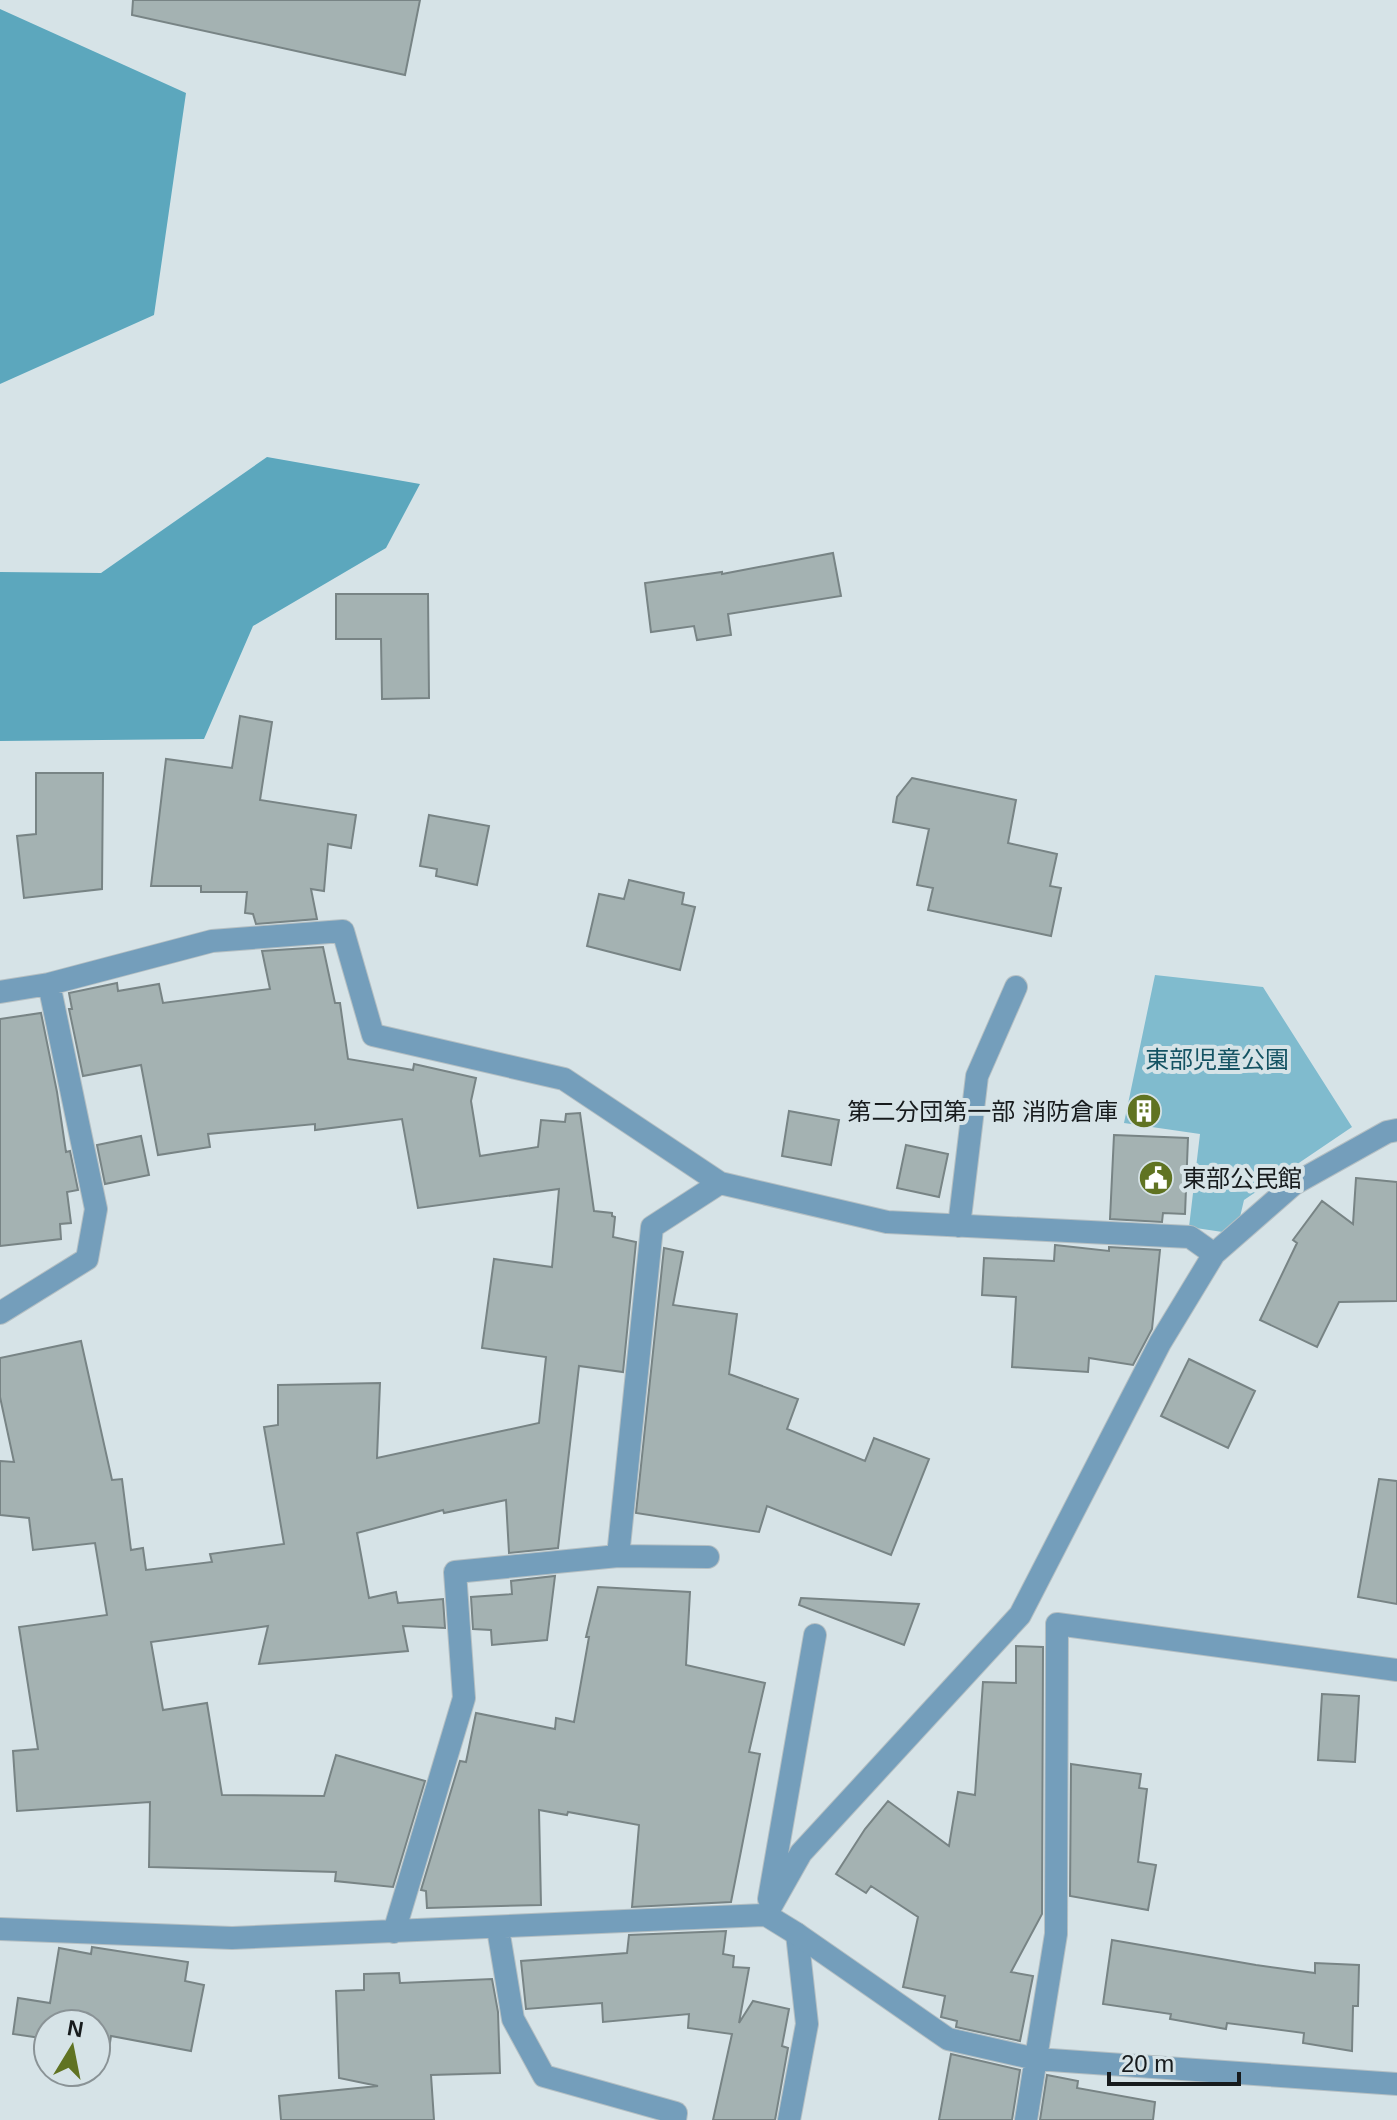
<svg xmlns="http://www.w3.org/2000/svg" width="1397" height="2120" viewBox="0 0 1397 2120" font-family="Helvetica,'Noto Sans JP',sans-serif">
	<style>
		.green { fill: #80bbce }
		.forest { fill: #5ca7bd }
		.building { fill: #a4b2b2; stroke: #788485; stroke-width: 2 }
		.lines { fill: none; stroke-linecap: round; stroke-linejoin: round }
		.service-casing { stroke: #b4bfc3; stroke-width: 24 }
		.minor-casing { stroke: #b4bfc3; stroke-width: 24 }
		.service { stroke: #749ebb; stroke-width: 22 }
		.minor { stroke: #749ebb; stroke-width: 22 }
		.labels { text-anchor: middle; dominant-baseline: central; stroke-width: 8; stroke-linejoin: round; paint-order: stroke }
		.park-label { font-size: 24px; fill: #145363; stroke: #d6e3e7 }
		.poi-label { font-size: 24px; fill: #171b1d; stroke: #d6e3e7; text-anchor: end }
	</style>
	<rect width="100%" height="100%" fill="#d6e3e7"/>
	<path class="green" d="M 1155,975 L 1263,987 L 1352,1127 L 1244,1200 L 1236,1234 L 1189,1227 L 1200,1134 L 1124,1123 Z"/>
	<path class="forest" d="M 0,9 L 186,93 L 154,315 L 0,384 Z
		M 267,457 L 420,484 L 386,548 L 253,626 L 204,739 L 0,741 L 0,572 L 101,573 Z"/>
	<path class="building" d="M 133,0 L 420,0 L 405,75 L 132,15 Z
		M 833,553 L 841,596 L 728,614 L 731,635 L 697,640 L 694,626 L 651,632 L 645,583 L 722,572 L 722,574 Z
		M 336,594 L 428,594 L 429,698 L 382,699 L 381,639 L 336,639 Z
		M 240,716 L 272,722 L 260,800 L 356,815 L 351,848 L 328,844 L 324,891 L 311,889 L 317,919 L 256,924 L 253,914 L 245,913 L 247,892 L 201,892 L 201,886 L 151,886 L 166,759 L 232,768 Z
		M 36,773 L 103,773 L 102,889 L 24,898 L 17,836 L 36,834 Z
		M 912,778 L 1016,800 L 1008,843 L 1057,854 L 1050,886 L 1061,888 L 1051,936 L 928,910 L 933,888 L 917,885 L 929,829 L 893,822 L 897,797 Z
		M 429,815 L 489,826 L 477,885 L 436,876 L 437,869 L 420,866 Z
		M 629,880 L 684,893 L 682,904 L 695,907 L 680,970 L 587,946 L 599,894 L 624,899 Z
		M 323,947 L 335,1003 L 340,1003 L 348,1059 L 413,1070 L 414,1064 L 476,1078 L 471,1101 L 480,1156 L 538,1147 L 541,1120 L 565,1122 L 566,1114 L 580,1113 L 594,1211 L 612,1213 L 612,1216 L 615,1217 L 613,1237 L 636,1242 L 623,1372 L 579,1366 L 558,1548 L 509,1553 L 506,1500 L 444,1513 L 443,1510 L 357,1533 L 369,1598 L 396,1592 L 398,1603 L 443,1599 L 445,1628 L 403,1626 L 408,1651 L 259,1664 L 268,1626 L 151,1642 L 163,1710 L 207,1703 L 222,1795 L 324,1796 L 336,1755 L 425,1781 L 393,1887 L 335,1881 L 336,1872 L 149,1867 L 150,1802 L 17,1811 L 13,1751 L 38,1749 L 19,1627 L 107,1615 L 95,1543 L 33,1550 L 29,1518 L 0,1515 L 0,1461 L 14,1462 L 0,1397 L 0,1358 L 81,1341 L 112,1480 L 122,1479 L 131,1550 L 143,1548 L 146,1570 L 212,1562 L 210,1554 L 284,1544 L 264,1427 L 278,1425 L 278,1385 L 380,1383 L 377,1458 L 539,1423 L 546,1357 L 482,1348 L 494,1259 L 552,1267 L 559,1189 L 418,1208 L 402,1119 L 315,1130 L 315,1124 L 208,1134 L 210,1147 L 158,1155 L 141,1065 L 83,1076 L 69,1009 L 72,1009 L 69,993 L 117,983 L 118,991 L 159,984 L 163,1003 L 270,989 L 262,951 Z
		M 41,1013 L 57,1092 L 66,1152 L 70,1151 L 78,1190 L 67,1192 L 71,1223 L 60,1224 L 61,1239 L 0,1246 L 0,1019 Z
		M 789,1111 L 839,1120 L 831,1165 L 782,1156 Z
		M 1114,1135 L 1188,1138 L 1185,1214 L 1163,1213 L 1162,1222 L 1110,1219 Z
		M 141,1136 L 149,1175 L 105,1184 L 97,1145 Z
		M 906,1145 L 948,1154 L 939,1197 L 897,1188 Z
		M 1356,1178 L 1397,1182 L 1397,1301 L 1339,1302 L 1317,1347 L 1260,1320 L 1297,1243 L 1293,1240 L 1322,1201 L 1353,1224 Z
		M 1055,1245 L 1109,1251 L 1109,1247 L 1160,1250 L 1152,1329 L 1133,1365 L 1089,1358 L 1088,1372 L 1012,1367 L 1016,1297 L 982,1295 L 984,1258 L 1054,1261 Z
		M 664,1248 L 683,1252 L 673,1305 L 737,1314 L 729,1374 L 798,1399 L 787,1429 L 865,1461 L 874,1438 L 929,1459 L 891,1555 L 767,1506 L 759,1532 L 636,1513 Z
		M 1189,1359 L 1255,1391 L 1228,1448 L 1161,1416 Z
		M 1379,1479 L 1397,1481 L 1397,1604 L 1358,1597 Z
		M 555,1576 L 547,1640 L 492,1645 L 491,1630 L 473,1629 L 471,1597 L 512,1594 L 511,1581 Z
		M 598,1587 L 690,1592 L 686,1665 L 765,1683 L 749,1752 L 760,1754 L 731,1902 L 632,1907 L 639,1825 L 568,1812 L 567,1815 L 539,1810 L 541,1905 L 427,1908 L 426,1891 L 421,1890 L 460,1761 L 466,1762 L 476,1713 L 555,1729 L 556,1718 L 574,1722 L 589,1637 L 586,1637 Z
		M 801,1598 L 919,1604 L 904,1645 L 799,1605 Z
		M 1016,1646 L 1043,1647 L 1042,1914 L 1011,1972 L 1033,1976 L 1020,2041 L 956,2027 L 957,2021 L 941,2017 L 945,1996 L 903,1987 L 918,1917 L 871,1886 L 866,1893 L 836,1874 L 865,1829 L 888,1801 L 949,1846 L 958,1792 L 975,1795 L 983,1682 L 1016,1683 Z
		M 1322,1694 L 1359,1696 L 1355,1762 L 1318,1760 Z
		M 1071,1764 L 1141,1774 L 1139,1788 L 1147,1789 L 1138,1862 L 1156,1865 L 1148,1910 L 1070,1896 Z
		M 726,1931 L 723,1954 L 734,1956 L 733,1967 L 749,1968 L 739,2023 L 753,2001 L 789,2009 L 782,2046 L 788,2048 L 775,2120 L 713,2120 L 732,2034 L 688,2028 L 689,2014 L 603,2022 L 602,2003 L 526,2009 L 521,1961 L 627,1953 L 629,1935 Z
		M 1112,1940 L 1256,1965 L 1315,1973 L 1315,1963 L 1359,1965 L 1358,2006 L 1353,2006 L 1352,2051 L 1303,2043 L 1304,2033 L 1227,2023 L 1226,2029 L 1170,2019 L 1171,2014 L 1103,2004 Z
		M 92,1947 L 188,1962 L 185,1981 L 204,1985 L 191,2051 L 111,2036 L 109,2049 L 96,2047 L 96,2024 L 48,2024 L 48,2039 L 13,2034 L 18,1998 L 50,2003 L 59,1948 L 91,1954 Z
		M 399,1973 L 400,1983 L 492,1979 L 498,2012 L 500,2073 L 431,2075 L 434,2120 L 281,2120 L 279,2096 L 378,2086 L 339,2078 L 336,1991 L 364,1990 L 364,1974 Z
		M 951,2054 L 1020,2070 L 1012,2120 L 939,2120 Z
		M 1047,2075 L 1078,2081 L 1077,2088 L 1155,2102 L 1153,2120 L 1040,2120 Z"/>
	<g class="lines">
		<g class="service-casing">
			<path id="service" d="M 789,2120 L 807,2024 L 797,1934"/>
		</g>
		<g class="minor-casing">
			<path id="minor" d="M 0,992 L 49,984 L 212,941 L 343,931 L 373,1035 L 564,1079 L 720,1183 L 887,1222 L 1190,1237 L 1214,1254
				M 959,1226 L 977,1076 L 1016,987
				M 0,1313 L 87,1259 L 96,1209 L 49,984
				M 618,1556 L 652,1227 L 720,1183
				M 769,1899 L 815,1635
				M 766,1915 L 801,1853 L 1020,1615 L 1160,1343 L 1214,1254 L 1294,1184 L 1387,1132 L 1397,1130
				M 0,1929 L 232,1938 L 766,1915 L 797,1934 L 948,2039 L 1036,2059 L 1397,2084
				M 498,1929 L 513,2019 L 544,2076 L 676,2113 L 675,2120
				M 394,1932 L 464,1698 L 455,1572 L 618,1556 L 708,1557
				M 1026,2120 L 1056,1934 L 1057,1624 L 1397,1670"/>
		</g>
		<use href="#service" class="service"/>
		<use href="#minor" class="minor"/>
	</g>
	<defs>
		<g id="building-disc" transform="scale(1.8)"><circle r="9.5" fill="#607322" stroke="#d6e3e7"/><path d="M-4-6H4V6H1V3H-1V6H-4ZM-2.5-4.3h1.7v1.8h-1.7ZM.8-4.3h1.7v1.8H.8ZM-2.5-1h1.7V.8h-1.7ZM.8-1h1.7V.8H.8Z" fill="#fff"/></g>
		<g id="civic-disc" transform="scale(1.8)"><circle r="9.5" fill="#607322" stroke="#d6e3e7"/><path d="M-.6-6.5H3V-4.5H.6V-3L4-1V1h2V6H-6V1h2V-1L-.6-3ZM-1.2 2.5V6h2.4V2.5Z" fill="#fff"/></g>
	</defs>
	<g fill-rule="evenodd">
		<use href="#building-disc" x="1144" y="1111"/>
		<use href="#civic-disc" x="1156" y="1178"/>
	</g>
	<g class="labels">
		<g class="park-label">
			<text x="1217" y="1059">東部児童公園</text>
		</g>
		<g class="poi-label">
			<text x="1118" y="1111">第二分団第一部 消防倉庫</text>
			<text x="1182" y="1178" text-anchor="start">東部公民館</text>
		</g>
	</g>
	<g transform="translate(72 2048) rotate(10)"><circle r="38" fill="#d6e3e7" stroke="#8a9396" stroke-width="2"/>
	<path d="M0-6L14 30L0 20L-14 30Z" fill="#607322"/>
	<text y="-12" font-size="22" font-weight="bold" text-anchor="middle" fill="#171b1d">N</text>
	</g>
	<path d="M1109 2072v12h130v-12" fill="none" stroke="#171b1d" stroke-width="4"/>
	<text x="1121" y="2072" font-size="24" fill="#171b1d" stroke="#d6e3e7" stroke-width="6" paint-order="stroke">20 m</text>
</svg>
